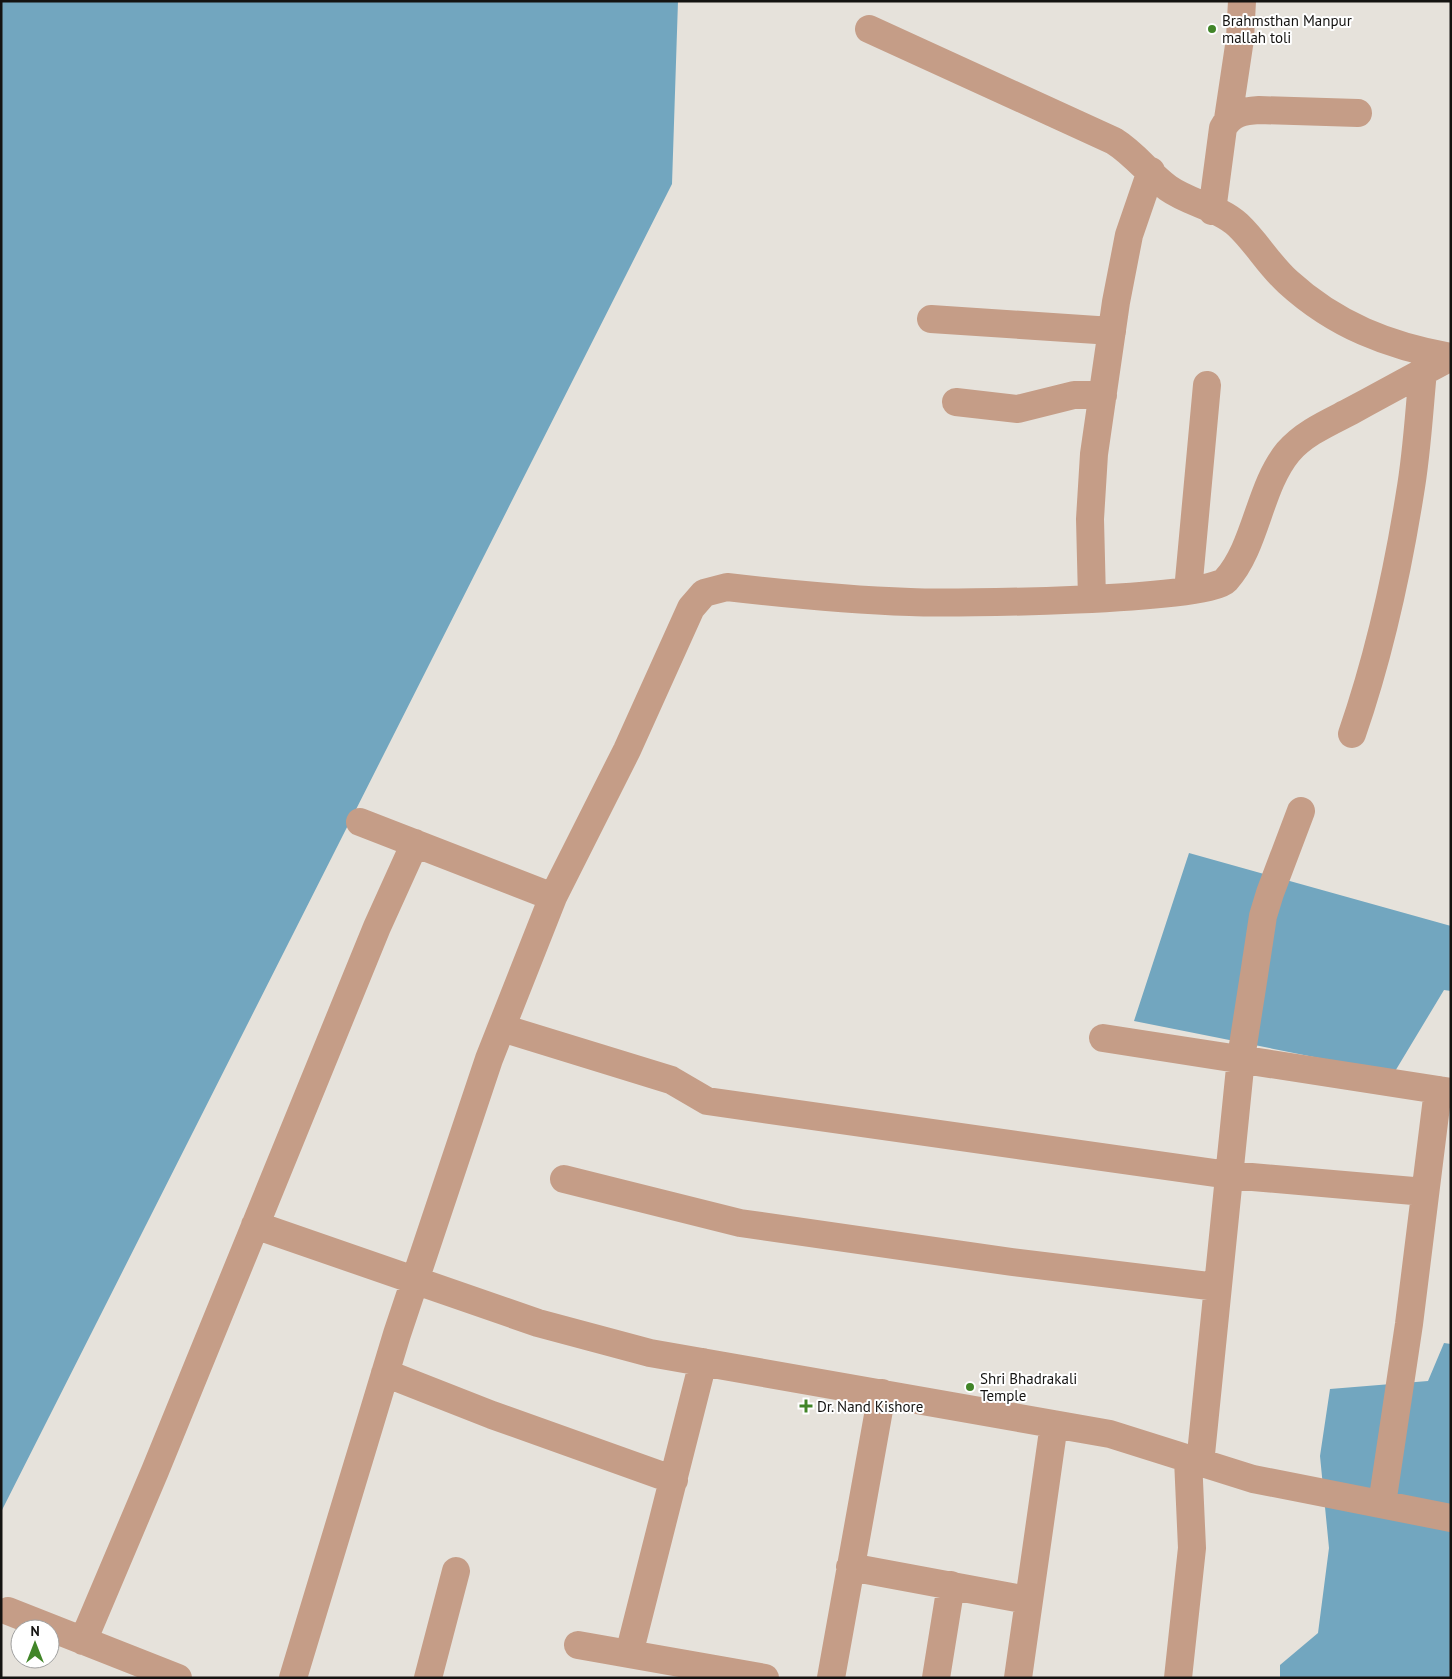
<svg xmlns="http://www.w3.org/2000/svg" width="1452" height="1679" viewBox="0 0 1452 1679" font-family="'PT Sans',sans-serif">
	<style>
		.water { fill: #72a6bf }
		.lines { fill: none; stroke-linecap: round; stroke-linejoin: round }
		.street { stroke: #c59d87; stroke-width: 28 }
		.poi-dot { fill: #418528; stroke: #fff; stroke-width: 2 }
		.labels { text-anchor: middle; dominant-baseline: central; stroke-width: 4; stroke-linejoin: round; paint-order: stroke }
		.poi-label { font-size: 15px; fill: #141311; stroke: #fff; text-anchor: start }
	</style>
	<rect width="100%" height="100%" fill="#e6e2db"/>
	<path class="water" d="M 1,1 L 678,1 L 672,184 L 1,1512 Z
		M 1189,853 L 1451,926 L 1451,991 L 1444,990 L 1394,1073 L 1134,1021 Z
		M 1444,1343 L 1451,1344 L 1451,1678 L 1280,1678 L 1280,1665 L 1318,1633 L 1329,1548 L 1320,1456 L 1330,1389 L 1428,1381 Z"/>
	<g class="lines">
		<path class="street" d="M 869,29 L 1114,141 C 1135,154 1149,174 1168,188 C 1189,203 1220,208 1238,225 C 1257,243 1269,265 1288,282 C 1335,325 1389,346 1451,357
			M 1228,119 L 1240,39 L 1242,1
			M 1212,211 L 1223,128 C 1231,113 1243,111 1259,110 L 1358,113
			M 931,319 L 1112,331
			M 956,402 L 1018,409 L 1074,395 L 1103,395
			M 1188,591 L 1207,385
			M 1092,599 L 1090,519 L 1094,454 L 1116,302 L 1129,235 L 1151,171
			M 1352,734 C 1379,656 1397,575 1410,493 C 1417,453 1419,412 1423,371
			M 360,822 L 553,897
			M 502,1028 L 671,1080 L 707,1101 L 1229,1175 L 1425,1192
			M 1103,1038 L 1451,1092
			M 564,1179 L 740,1223 L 1012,1262 L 1217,1287
			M 255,1225 L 538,1323 L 650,1353 L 1110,1434 L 1253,1479 L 1451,1518
			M 385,1373 L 492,1415 L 674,1480
			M 1200,1464 L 1241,1058 L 1254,975 L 1263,916 L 1270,893 L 1301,811
			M 1382,1504 L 1409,1324 L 1438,1090
			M 850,1567 L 1028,1600
			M 8,1611 L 178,1678
			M 83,1641 L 155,1471 L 377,927 L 415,843
			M 578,1645 L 765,1678
			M 629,1654 L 703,1362
			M 293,1678 L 397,1334 L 489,1059 L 553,897 L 627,750 L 691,608 L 704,593 L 727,587 C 787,594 849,600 910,602 C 952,604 1207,601 1226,580 C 1256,547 1259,487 1288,452 C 1304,433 1330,422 1351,411 C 1384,393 1417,375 1451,357
			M 428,1678 L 456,1571
			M 831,1678 L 882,1393
			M 936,1678 L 951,1585
			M 1018,1678 L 1054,1424
			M 1178,1678 L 1192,1548 L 1188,1459"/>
	</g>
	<g class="poi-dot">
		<circle cx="1212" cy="29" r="5"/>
		<circle cx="970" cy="1387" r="5"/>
		<path d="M803.5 1398.5h5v5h5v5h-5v5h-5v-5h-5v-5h5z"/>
	</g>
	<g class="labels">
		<g class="poi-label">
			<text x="1222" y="20">Brahmsthan Manpur<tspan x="1222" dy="17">mallah toli</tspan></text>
			<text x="980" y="1378">Shri Bhadrakali<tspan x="980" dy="17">Temple</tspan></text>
			<text x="817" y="1406">Dr. Nand Kishore</text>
		</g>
	</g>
	<rect width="1452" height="1679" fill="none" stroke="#141311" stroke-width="5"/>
	<g transform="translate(35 1644)"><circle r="24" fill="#ffffff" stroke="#a1a1a0"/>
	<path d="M0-4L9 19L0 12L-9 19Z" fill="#418528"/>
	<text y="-8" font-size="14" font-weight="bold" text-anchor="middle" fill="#141311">N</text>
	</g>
</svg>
